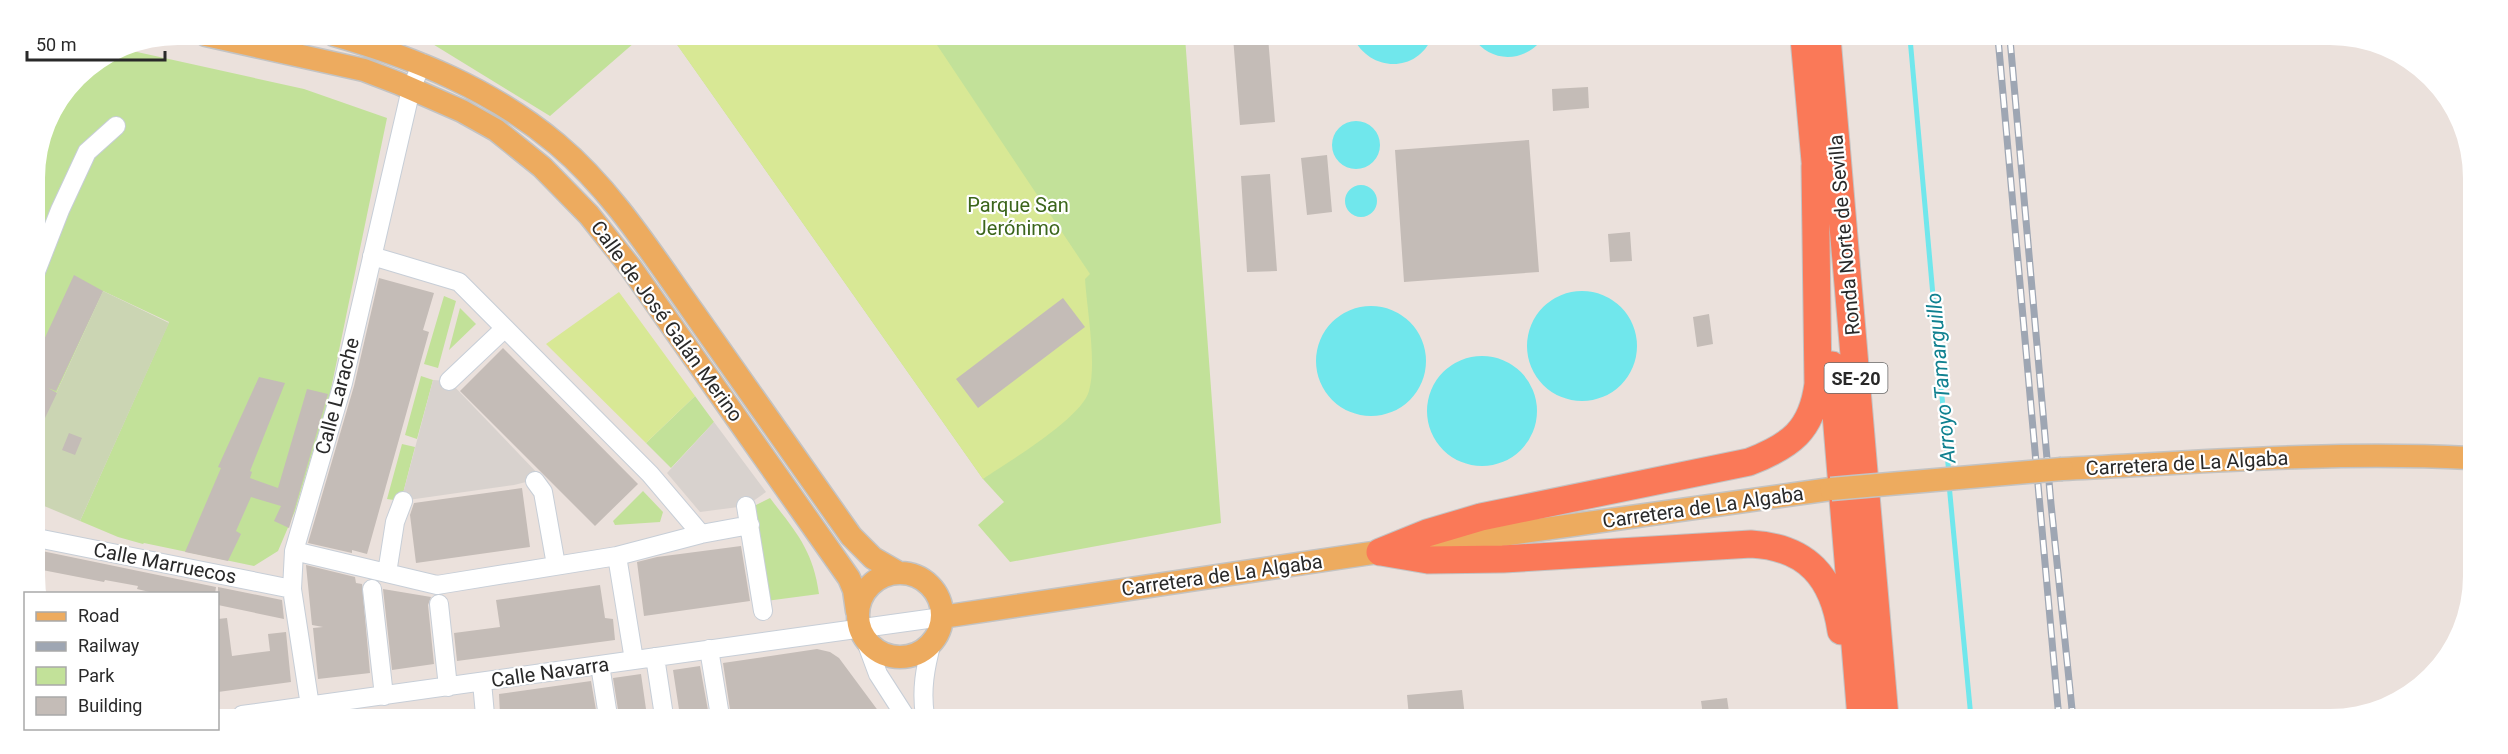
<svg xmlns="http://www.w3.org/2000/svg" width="2508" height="754" viewBox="0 0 2508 754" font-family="Roboto,sans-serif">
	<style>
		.green { fill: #c2e199 }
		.cemetery { fill: #cbd5b3 }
		.pitch { fill: #d8e895 }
		.plaza { fill: #d8d2ce }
		.water { fill: #70e7ec }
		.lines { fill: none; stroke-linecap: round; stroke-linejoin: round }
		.stream { stroke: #70e7ec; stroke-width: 5 }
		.building { fill: #c4bcb7 }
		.minor-casing { stroke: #c7ced7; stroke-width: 20 }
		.major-casing { stroke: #c3c3c3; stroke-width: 25 }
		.highway-casing { stroke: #c3c3c3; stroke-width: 29 }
		.minor { stroke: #fff; stroke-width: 18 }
		.major { stroke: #edab5f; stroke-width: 22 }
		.highway { stroke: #fa7958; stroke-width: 27 }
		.rail-casing { stroke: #9ea6b3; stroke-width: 7 }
		.rail { stroke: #fff; stroke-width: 4.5; stroke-dasharray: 14; stroke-linecap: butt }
		.major-bridge-casing { stroke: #c3c3c3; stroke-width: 25; stroke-linecap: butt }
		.major-bridge { stroke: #edab5f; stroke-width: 22 }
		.labels { text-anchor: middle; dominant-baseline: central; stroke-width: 4.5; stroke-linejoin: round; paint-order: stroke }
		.shield { fill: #fff; stroke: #696969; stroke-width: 1.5 }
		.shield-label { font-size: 18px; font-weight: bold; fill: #292929 }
		.park-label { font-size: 20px; fill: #3b651b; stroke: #fff }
		.street-label { font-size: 20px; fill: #292929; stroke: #fff }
		.water-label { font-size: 21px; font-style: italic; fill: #108190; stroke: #fff }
	</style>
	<rect width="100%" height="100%" fill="#ebe1dc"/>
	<path class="green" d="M 399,35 L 642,36 L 550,116 L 431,43 Z
		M 671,36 L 1185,37 L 1221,523 L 1010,562 L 978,525 L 1004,502 L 983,479 Z
		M 119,48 L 304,89 L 387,118 L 330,394 L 295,511 L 278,551 L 254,566 L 144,543 L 143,544 L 118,537 L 80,521 L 169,322 L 103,291 L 36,437 L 35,169 L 46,123 L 77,76 Z
		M 444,296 L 456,301 L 438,368 L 424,364 Z
		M 460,308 L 476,324 L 449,350 Z
		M 421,376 L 433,380 L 417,439 L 405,435 Z
		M 695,396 L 714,422 L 671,468 L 646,443 Z
		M 402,444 L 415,447 L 401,501 L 387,499 Z
		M 643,491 L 663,512 L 660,522 L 615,525 L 613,521 Z
		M 770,498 C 796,532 813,550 819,594 L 766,601 L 752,507 Z"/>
	<path class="cemetery" d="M 103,291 L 169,323 L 80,521 L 37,503 L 36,437 Z"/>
	<path class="pitch" d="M 671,36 L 931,36 L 1090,274 L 1085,279 C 1087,311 1097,362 1089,391 C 1082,418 1008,462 983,479 Z
		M 619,292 L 695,396 L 646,443 L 546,344 Z"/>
	<path class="plaza" d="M 433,380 L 449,381 L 542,478 L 514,485 L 401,501 Z
		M 714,422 L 766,492 L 746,506 L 700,512 L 667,473 Z"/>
	<path class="water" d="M 1353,37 L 1432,37 C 1417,74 1369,72 1353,37 Z
		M 1473,37 L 1544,37 C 1526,63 1490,64 1473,37 Z
		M1332 145a24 24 0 1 1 48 0a24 24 0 1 1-48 0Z
		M1345 201a16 16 0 1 1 32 0a16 16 0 1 1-32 0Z
		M1527 346a55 55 0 1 1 110 0a55 55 0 1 1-110 0Z
		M1316 361a55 55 0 1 1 110 0a55 55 0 1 1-110 0Z
		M1427 411a55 55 0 1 1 110 0a55 55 0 1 1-110 0Z"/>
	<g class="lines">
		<path class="stream" d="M 1910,38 L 1949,475
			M 1949,484 L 1971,718"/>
	</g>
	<path class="building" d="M 1233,37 L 1268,37 L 1275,122 L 1240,125 Z
		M 1588,87 L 1589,108 L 1553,111 L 1552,89 Z
		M 1529,140 L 1539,272 L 1404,282 L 1395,150 Z
		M 1327,155 L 1332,212 L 1307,215 L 1301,158 Z
		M 1270,174 L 1277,271 L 1247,272 L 1241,176 Z
		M 1630,232 L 1632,261 L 1610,262 L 1608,234 Z
		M 74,275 L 103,291 L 56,391 L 48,388 L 57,393 L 36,437 L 36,404 L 44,386 L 36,382 L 36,357 Z
		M 379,278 L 434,293 L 423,330 L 429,332 L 367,554 L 352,550 L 352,553 L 308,543 L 354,386 Z
		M 1063,298 L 1085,327 L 978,408 L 956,379 Z
		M 1709,314 L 1713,344 L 1697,347 L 1693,317 Z
		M 503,348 L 638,484 L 595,526 L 460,391 Z
		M 259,377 L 285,383 L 250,471 L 252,472 L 250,478 L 278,488 L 307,389 L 328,394 L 289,528 L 274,521 L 281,506 L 251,497 L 236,531 L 241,534 L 228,561 L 185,552 L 221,468 L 218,467 Z
		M 69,433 L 82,438 L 75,455 L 62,450 Z
		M 522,488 L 530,547 L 416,563 L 410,515 L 414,503 Z
		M 741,546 L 750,601 L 644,616 L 637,562 L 657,557 Z
		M 37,550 L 216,587 L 215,594 L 158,594 L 137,589 L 138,586 L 105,580 L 104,582 L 37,569 Z
		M 306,565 L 355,577 L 356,583 L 362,584 L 370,673 L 318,679 L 313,628 L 323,627 L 312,625 Z
		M 600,585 L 605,618 L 613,619 L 615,640 L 457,661 L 454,633 L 500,627 L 496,600 Z
		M 218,587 L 282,600 L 284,619 L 218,605 Z
		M 383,589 L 431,597 L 428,605 L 434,664 L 392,670 Z
		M 227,618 L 232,656 L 270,651 L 268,634 L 286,632 L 291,682 L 218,692 L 218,619 Z
		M 817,649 L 830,652 L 839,658 L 882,716 L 731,716 L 723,663 Z
		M 700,666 L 709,716 L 680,716 L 673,670 Z
		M 641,674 L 647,716 L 619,716 L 613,678 Z
		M 591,681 L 597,716 L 500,715 L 499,694 Z
		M 1462,690 L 1465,717 L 1409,717 L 1407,695 Z
		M 1727,698 L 1729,712 L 1703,715 L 1701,701 Z"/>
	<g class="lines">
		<g class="minor-casing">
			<path id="minor" d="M 372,256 L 459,282 L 650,474 L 701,534
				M 35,274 L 60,210 L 87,152 L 116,126
				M 449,381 L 504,329
				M 535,481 L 543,492 L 556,565
				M 746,506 L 763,611
				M 37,538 L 292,589
				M 294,551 L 437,585 L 617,556 L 701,534 L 750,525
				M 617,556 L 634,660
				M 387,573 L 395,522 L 403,501
				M 372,589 L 384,696
				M 439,604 L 448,687
				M 865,639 L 878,674 L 905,716
				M 709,649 L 720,716
				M 655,657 L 664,716
				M 600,665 L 608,716
				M 482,682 L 485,715
				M 310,706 L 292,589 L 294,551 L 343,383 L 411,89 L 422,63
				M 242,715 L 942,617
				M 925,716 C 921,690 925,668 932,642"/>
		</g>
		<g class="major-casing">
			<path id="major" d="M 206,35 L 364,70 L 398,83 L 462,111 L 496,130 L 542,167 L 589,215 L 631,268 L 849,578 L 854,590 L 857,611
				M 334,35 C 415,58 491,89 557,144 C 612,190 652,254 694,313 C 746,387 798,461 851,536 L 873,558 L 899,573
				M 2062,469 C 2198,462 2334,451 2469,458
				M858 615a42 42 0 1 1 84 0a42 42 0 1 1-84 0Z
				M 942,617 L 1365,554 L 1831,489"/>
		</g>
		<g class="highway-casing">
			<path id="highway" d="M 1804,38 L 1817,183
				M 1827,38 L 1885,718
				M 1832,365 L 1861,718
				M 1380,552 L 1427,533 L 1481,517 L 1749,462 C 1790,446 1812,431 1818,384 L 1815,166
				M 1381,552 L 1428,560 L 1503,559 L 1751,544 C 1807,547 1833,577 1841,631"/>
		</g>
		<use href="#minor" class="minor"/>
		<use href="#major" class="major"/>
		<use href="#highway" class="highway"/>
		<g class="rail-casing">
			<path id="rail" d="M 1998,38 L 2059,719
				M 2010,39 L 2051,504 L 2073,719"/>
		</g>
		<use href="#rail" class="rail"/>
		<g class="major-bridge-casing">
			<path id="major-bridge" d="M 1831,489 L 2062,469"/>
		</g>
		<use href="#major-bridge" class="major-bridge"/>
	</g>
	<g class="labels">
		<rect class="shield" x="1824.5" y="363" width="63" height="30" rx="4.5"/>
		<g class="shield-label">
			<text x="1856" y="378">SE-20</text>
		</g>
		<g class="park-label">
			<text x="1018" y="205">Parque San<tspan x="1018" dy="23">Jerónimo</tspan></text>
		</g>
		<g class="street-label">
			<text transform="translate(1844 235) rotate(-95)">Ronda Norte de Sevilla</text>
			<text transform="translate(667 321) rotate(54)">Calle de José Galán Merino</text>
			<text transform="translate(337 396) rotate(-75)">Calle Larache</text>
			<text transform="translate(2187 463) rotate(-3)">Carretera de La Algaba</text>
			<text transform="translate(1703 507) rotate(-8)">Carretera de La Algaba</text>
			<text transform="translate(165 563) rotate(11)">Calle Marruecos</text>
			<text transform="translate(1222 575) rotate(-8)">Carretera de La Algaba</text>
			<text transform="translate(550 672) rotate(-8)">Calle Navarra</text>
		</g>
		<g class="water-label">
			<text transform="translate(1941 378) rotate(-95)">Arroyo Tamarguillo</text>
		</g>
	</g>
	<path d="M0 0H2508V754H0ZM178 45H2330A133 133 0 0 1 2463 178V576A133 133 0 0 1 2330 709H178A133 133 0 0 1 45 576V178A133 133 0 0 1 178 45Z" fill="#fff" fill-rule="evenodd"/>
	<rect x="24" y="592" width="195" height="138" fill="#ffffff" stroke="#a9a9a9" stroke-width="1.5"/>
	<rect x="36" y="612" width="30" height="9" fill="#edab5f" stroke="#a9a9a9" stroke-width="1.5"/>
	<text x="78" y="622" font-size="18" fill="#292929">Road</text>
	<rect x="36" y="642" width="30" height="9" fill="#9ea6b3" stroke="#a9a9a9" stroke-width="1.5"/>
	<text x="78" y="652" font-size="18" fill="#292929">Railway</text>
	<rect x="36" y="667" width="30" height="18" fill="#c2e199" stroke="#a9a9a9" stroke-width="1.5"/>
	<text x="78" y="682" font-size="18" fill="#292929">Park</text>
	<rect x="36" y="697" width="30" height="18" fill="#c4bcb7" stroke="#a9a9a9" stroke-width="1.5"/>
	<text x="78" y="712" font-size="18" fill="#292929">Building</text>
	<path d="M27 51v9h138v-9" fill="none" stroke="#292929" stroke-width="3"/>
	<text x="36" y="51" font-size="18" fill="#292929" stroke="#ffffff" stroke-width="4.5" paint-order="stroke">50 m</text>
</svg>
